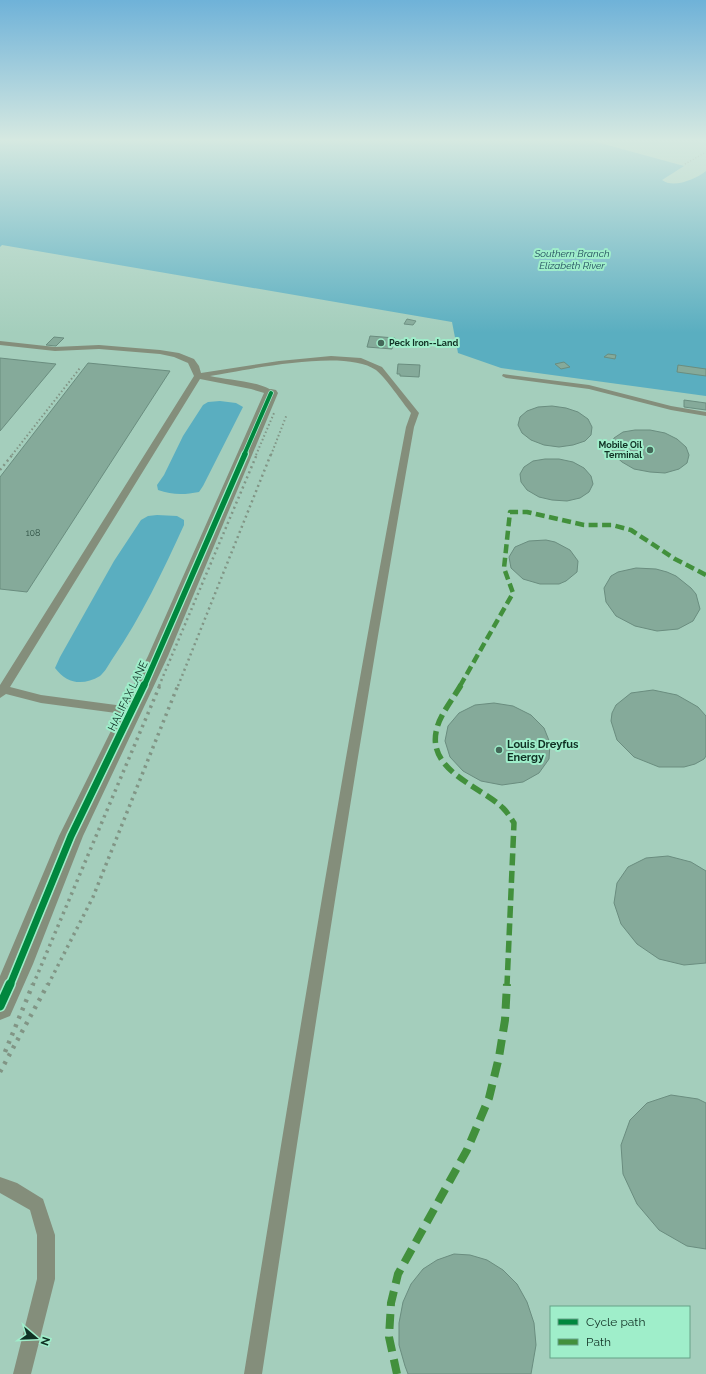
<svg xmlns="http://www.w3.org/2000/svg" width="706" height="1374" viewBox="0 0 706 1374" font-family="Raleway,sans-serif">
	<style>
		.water { fill: #5aaec0 }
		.building { fill: #85aa9a; stroke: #6a8d7f }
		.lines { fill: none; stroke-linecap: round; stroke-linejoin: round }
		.lane { fill: #848e7b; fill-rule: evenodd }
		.street { fill: #848e7b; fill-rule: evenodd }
		.rail-far4 { stroke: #819585; stroke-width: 1.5; stroke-dasharray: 1 2; stroke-linecap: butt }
		.rail-far3 { stroke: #819585; stroke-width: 2; stroke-dasharray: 1.5 2.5; stroke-linecap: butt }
		.rail-far2 { stroke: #819585; stroke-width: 2.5; stroke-dasharray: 2 3.5; stroke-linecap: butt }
		.rail-far1 { stroke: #819585; stroke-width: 3.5; stroke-dasharray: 2.5 4.5; stroke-linecap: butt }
		.rail { stroke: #819585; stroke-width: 4.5; stroke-dasharray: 3 6; stroke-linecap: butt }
		.quiet-far2 { stroke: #42903c; stroke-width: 4.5; stroke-dasharray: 9 4.5; stroke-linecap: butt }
		.quiet-far1 { stroke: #42903c; stroke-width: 5.5; stroke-dasharray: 12 5.5; stroke-linecap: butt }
		.quiet { stroke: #42903c; stroke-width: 8; stroke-dasharray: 15 8; stroke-linecap: butt }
		.cycleway-far3-casing { stroke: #9feeca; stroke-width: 5.5 }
		.cycleway-far2-casing { stroke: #9feeca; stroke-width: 8 }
		.cycleway-far1-casing { stroke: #9feeca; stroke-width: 10 }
		.cycleway-casing { stroke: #9feeca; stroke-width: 12 }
		.cycleway-far3 { stroke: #00873e; stroke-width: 4 }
		.cycleway-far2 { stroke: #00873e; stroke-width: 5.5 }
		.cycleway-far1 { stroke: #00873e; stroke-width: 7 }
		.cycleway { stroke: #00873e; stroke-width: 9 }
		.poi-dot { fill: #446859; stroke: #9feeca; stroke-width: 1.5 }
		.labels { text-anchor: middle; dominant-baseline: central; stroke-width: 4; stroke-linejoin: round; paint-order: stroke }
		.far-poi-label { font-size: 9px; font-weight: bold; fill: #103124; stroke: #9feeca; text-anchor: start }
		.number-label { font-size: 9px; fill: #2d4f42 }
		.far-water-label { font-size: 10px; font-style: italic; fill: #214c5c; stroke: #9feeca }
		.street-label { font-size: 11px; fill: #103124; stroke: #9feeca }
		.poi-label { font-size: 11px; font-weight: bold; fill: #103124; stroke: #9feeca; text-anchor: start }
	</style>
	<rect width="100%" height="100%" fill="#a4cebc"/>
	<path class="water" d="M 0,140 L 589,140 L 684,166 L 662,180 C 673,189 696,179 706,171 L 706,396 L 501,368 L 458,353 L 452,322 L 2,245 L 0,247 Z
		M 220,401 L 236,403 L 243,407 L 203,486 L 199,492 C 184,495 172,495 158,490 L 157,485 L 164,475 L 183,436 L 203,405 L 208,402 Z
		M 157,515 L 177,516 L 184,520 L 184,525 C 163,571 141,617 113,658 C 109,664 105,672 100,676 C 83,686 67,684 55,668 L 60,657 L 114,561 L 141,520 L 148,516 Z"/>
	<path class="building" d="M 407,319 L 416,321 L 413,325 L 404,324 Z
		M 370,336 L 395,338 L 392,349 L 367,347 Z
		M 54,337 L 64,338 L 56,346 L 46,345 Z
		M 608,354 L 616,355 L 615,359 L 604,357 Z
		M 0,358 L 56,364 L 0,431 Z
		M 564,362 L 570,367 L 561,369 L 555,364 Z
		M 88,363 L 170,371 L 27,592 L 0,589 L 0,477 Z
		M 398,364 L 420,365 L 419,377 L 400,376 L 400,374 L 397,374 Z
		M 678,365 L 706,369 L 706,376 L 677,372 Z
		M 684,400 L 706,403 L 706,410 L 684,407 Z
		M 552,406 L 566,408 L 578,412 L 588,419 L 592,427 L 591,435 L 585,441 L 573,445 L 559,447 L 544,445 L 531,440 L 522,433 L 518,425 L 520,417 L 527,411 L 538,407 Z
		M 635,430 L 650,430 L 665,433 L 677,439 L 686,447 L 689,455 L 687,463 L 679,469 L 665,473 L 650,472 L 634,469 L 622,462 L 613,454 L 611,446 L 614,438 L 623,432 Z
		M 545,459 L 559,459 L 573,462 L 584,468 L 591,476 L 593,484 L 589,492 L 580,498 L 567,501 L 552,500 L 539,497 L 527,490 L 521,482 L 520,474 L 524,467 L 533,461 Z
		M 546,540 L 555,542 L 570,550 L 578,561 L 577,572 L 566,581 L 559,584 L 540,584 L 523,579 L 511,568 L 509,557 L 515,547 L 529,541 Z
		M 636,568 L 656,569 L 667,572 L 676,576 L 691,588 L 696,594 L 700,609 L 693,621 L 678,629 L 657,631 L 635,626 L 616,616 L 606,602 L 604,588 L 611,576 L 618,572 Z
		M 653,690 L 677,695 L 698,707 L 706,716 L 706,756 L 704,759 L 695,764 L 684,767 L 659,767 L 634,757 L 617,740 L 611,721 L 612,713 L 616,705 L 631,693 Z
		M 494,703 L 513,706 L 531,715 L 544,728 L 550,743 L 549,759 L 539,773 L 523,782 L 502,785 L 481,781 L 463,771 L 450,757 L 445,741 L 448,726 L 459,713 L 475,705 Z
		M 668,856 L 691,862 L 706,871 L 706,963 L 684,965 L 659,959 L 637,944 L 621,924 L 614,903 L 617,883 L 628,867 L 646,858 Z
		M 671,1095 L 698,1099 L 706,1103 L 706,1249 L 687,1246 L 659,1230 L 637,1204 L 623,1174 L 621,1145 L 630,1120 L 647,1103 Z
		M 454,1254 L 470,1255 L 487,1260 L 503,1270 L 517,1284 L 527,1302 L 534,1323 L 536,1345 L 531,1374 L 408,1374 L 405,1366 L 399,1345 L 399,1323 L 403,1302 L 411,1284 L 423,1269 L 437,1260 Z"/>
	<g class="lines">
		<path class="lane" d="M 0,341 L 55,347 L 99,345 L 160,350 L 179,353 L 194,359 L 199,366 L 201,373 L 279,361 L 331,356 L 361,358 L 382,367 L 419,413 L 414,427 C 358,742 310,1058 262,1374 L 244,1374 C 295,1058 346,742 406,427 L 411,413 C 402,402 386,378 376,370 C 345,348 247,370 210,376 C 227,380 262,381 275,393 L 271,395 L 251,389 L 200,379 L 10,687 L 41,695 L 131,707 L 135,708 L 137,711 L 135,714 L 131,715 L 41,703 L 6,694 L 0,698 L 0,685 L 194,376 L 188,363 L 174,357 L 160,354 L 99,349 L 55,351 L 0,345 Z
			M 503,374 L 589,385 L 671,406 L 706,412 L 706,416 L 671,410 L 589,389 L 506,378 L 502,376 Z
			M 0,1177 L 17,1183 L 43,1199 L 55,1235 L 55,1279 L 31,1374 L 13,1374 L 37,1279 L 37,1235 L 30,1210 L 0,1193 Z"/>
		<path class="street" d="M 271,389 L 276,390 L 278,393 L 168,656 L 83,836 L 33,964 L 10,1016 L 0,1020 L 0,976 L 59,836 L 148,656 L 264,393 L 266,390 Z"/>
		<path class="rail-far4" d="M 685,164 L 706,152"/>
		<path class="rail-far3" d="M 12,455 L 80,368
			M 256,455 L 274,413
			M 271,455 L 287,414"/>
		<path class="rail-far2" d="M 0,470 L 13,454
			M 159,686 L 257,454
			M 178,686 L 271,454"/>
		<path class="rail-far1" d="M 33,985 L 160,685
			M 48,985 L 93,897 L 178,685"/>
		<path class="rail" d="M 5,1052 L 33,984
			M 0,1072 L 48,984"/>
		<path class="quiet-far2" d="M 460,686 L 513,593 L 504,568 L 510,512 L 527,512 L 584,525 L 612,525 L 631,530 L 675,559 L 706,575"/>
		<path class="quiet-far1" d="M 461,685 C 454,697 440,715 437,728 C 425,770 480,786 503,808 C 507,812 511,818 514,823 L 507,985"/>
		<path class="quiet" d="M 397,1374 L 389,1337 L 391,1303 L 398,1274 L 467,1150 L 489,1098 L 499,1057 L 505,1020 L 507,984"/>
		<g class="cycleway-far3-casing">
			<path id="cycleway-far3" d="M 244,455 L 271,393"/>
		</g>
		<g class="cycleway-far2-casing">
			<path id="cycleway-far2" d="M 144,686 L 245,454"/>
		</g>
		<g class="cycleway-far1-casing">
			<path id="cycleway-far1" d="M 10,985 L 71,836 L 144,685"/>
		</g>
		<g class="cycleway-casing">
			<path id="cycleway" d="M 0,1006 L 10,984"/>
		</g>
		<use href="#cycleway-far3" class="cycleway-far3"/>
		<use href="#cycleway-far2" class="cycleway-far2"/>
		<use href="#cycleway-far1" class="cycleway-far1"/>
		<use href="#cycleway" class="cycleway"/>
	</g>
	<linearGradient id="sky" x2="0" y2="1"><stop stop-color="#6fb2d8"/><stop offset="0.42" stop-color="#d6e9e1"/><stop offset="1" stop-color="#d6e9e1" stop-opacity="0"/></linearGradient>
	<rect width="706" height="333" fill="url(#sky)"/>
	<g class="poi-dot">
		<circle cx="381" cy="343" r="4"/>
		<circle cx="650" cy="450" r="4"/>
		<circle cx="499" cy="750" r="4"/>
	</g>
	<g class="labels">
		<g class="far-poi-label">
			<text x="389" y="343">Peck Iron--Land</text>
			<text x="642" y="445" text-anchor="end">Mobile Oil<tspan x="642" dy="10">Terminal</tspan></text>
		</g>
		<g class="number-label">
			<text x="33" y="533">108</text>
		</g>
		<g class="far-water-label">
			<text x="572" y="253">Southern Branch<tspan x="572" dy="12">Elizabeth River</tspan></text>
		</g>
		<g class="street-label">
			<text transform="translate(128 696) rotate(-64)">HALIFAX LANE</text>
		</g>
		<g class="poi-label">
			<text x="507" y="744">Louis Dreyfus<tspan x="507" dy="13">Energy</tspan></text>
		</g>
	</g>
	<rect x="550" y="1306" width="140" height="52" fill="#9feeca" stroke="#66a288"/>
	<rect x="558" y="1319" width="20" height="6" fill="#00873e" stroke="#66a288"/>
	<text x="586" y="1326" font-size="12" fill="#103124">Cycle path</text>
	<rect x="558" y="1339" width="20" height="6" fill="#42903c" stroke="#66a288"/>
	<text x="586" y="1346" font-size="12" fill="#103124">Path</text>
	<g transform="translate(36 1338) rotate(109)" stroke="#9feeca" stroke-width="3" paint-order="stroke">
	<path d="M0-3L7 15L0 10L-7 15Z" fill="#103124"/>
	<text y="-6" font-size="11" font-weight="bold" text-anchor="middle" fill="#103124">N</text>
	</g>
</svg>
